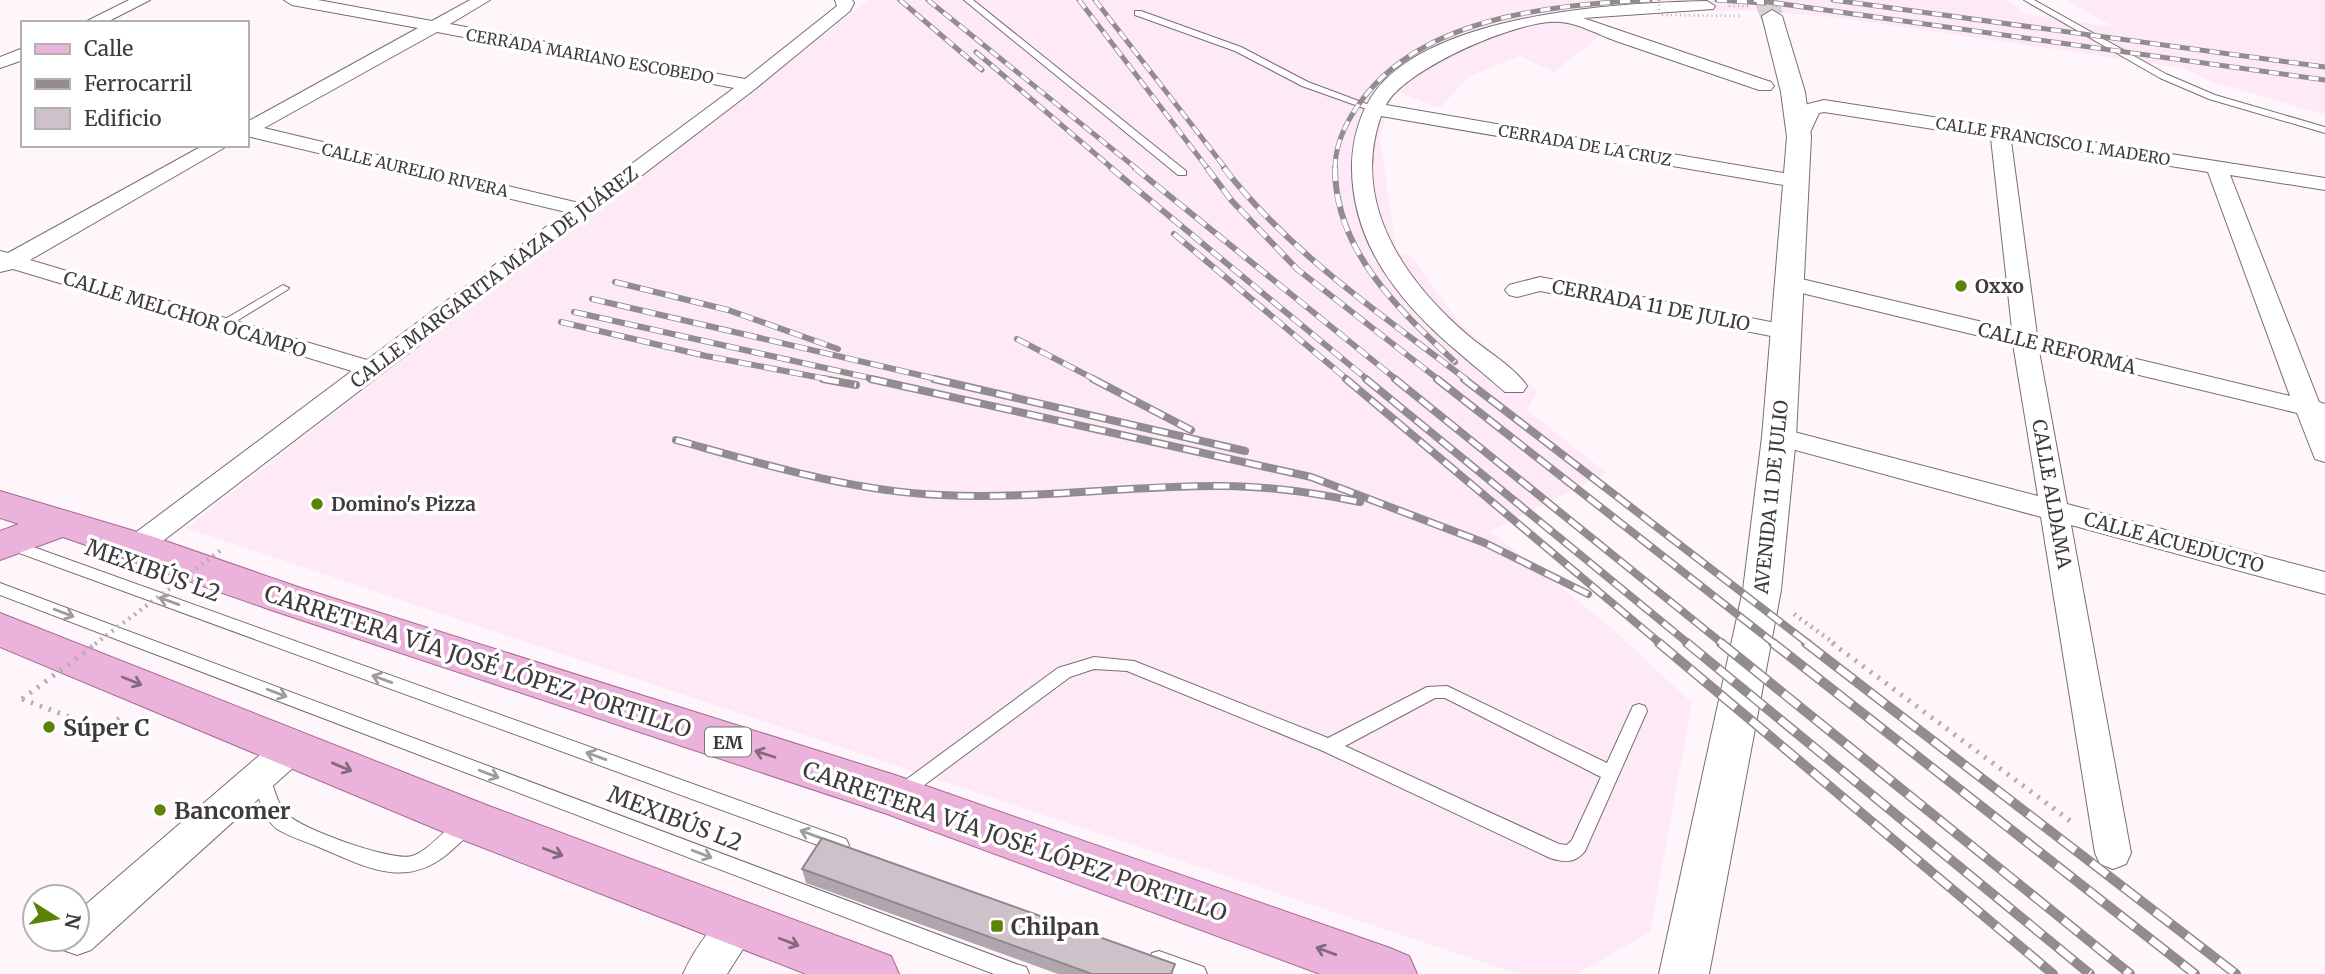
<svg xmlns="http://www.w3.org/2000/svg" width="2325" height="974" viewBox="0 0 2325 974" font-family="Merriweather,serif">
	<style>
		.built { fill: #fee9f6 }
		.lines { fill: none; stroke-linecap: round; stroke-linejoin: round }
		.tertiary-tunnel { stroke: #d8d0d5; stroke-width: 23; stroke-dasharray: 23 11; stroke-linecap: butt }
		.service-casing { stroke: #796e75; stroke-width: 2 }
		.minor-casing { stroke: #796e75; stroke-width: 2 }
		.tertiary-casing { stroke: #796e75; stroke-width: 2 }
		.primary-casing { stroke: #a66894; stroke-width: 2 }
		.path-far2 { stroke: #b5afb3; stroke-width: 2.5; stroke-dasharray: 1 3.5; stroke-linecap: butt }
		.path-far1 { stroke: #b5afb3; stroke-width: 4.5; stroke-dasharray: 2 5; stroke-linecap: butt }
		.path { stroke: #b5afb3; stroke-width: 5; stroke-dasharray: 2.5 7; stroke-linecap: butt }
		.service { fill: #fff; fill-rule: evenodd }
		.minor { fill: #fff; fill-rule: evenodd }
		.tertiary { fill: #fff; fill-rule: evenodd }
		.primary { fill: #ebb3db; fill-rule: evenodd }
		.rail-far3-casing { stroke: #928c90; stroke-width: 5 }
		.rail-far2-casing { stroke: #928c90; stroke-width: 6 }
		.rail-far1-casing { stroke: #928c90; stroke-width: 8 }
		.rail-casing { stroke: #928c90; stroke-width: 10 }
		.rail-far3 { stroke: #fff; stroke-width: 3.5; stroke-dasharray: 10; stroke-linecap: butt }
		.rail-far2 { stroke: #fff; stroke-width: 4.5; stroke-dasharray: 13; stroke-linecap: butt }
		.rail-far1 { stroke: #fff; stroke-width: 5; stroke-dasharray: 16; stroke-linecap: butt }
		.rail { stroke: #fff; stroke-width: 7; stroke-dasharray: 20; stroke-linecap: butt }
		.path-bridge-far2 { stroke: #b5afb3; stroke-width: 2.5; stroke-dasharray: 1 3.5; stroke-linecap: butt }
		.path-bridge-far1 { stroke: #b5afb3; stroke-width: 4.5; stroke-dasharray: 2 5; stroke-linecap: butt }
		.path-bridge { stroke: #b5afb3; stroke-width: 5; stroke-dasharray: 2.5 7; stroke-linecap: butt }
		.wall { fill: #b1a6ad }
		.building { fill: #cec1c9; stroke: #90878d; stroke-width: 2 }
		.oneway { stroke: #9f9c9e }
		.oneway2 { stroke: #846a7c }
		.poi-dot { fill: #5a8308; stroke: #fff; stroke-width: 2.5 }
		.labels { text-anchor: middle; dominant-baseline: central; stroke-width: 7; stroke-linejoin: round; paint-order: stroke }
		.far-street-label { font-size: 16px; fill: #3f3a3d; stroke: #fff }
		.shield { fill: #fff; stroke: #797577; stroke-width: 2 }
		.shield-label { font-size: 18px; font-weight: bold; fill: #3f3a3d }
		.street-label { font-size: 19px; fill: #3f3a3d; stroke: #fff }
		.poi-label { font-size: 19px; font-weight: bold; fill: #3f3a3d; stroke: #fff; text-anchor: start }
		.near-street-label { font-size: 23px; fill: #3f3a3d; stroke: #fff }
		.near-poi-label { font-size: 23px; font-weight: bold; fill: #3f3a3d; stroke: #fff; text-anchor: start }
	</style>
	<rect width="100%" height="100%" fill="#fef6fb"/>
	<path class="built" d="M 869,0 L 2007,0 L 2025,14 L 2114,27 L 2066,0 L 2325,0 L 2325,115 L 2213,82 L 2183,68 L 1842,18 L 1751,10 L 1584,14 L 1562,20 L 1602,34 L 1554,72 L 1520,56 L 1469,76 L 1440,108 L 1395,91 L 1380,137 L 1396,252 L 1412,257 L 1460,324 L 1538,391 L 1527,410 L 1607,473 L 1490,531 L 1609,626 L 1692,703 L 1650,932 L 1576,974 L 1519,974 L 186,528 Z"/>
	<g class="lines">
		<path class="tertiary-tunnel" d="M 1766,0 L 1772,16"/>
		<g class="service-casing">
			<path id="service" d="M 964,0 L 973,0 L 1186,171 L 1186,175 L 1178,175 Z
				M 2024,0 L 2034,0 L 2166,74 L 2215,95 L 2325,127 L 2325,133 L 2209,99 L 2160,78 Z
				M 1135,11 L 1141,11 L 1241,47 L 1308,82 L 1380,109 L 1372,111 L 1302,86 L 1235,51 L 1135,15 Z
				M 283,285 L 289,288 L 287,290 L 225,328 L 217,328 L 215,325 Z
				M 0,535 L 846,839 L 849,845 L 846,851 L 840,853 L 834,851 L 0,546 Z
				M 0,583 L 1019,965 L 1026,967 L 1029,974 L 994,974 L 0,595 Z
				M 1094,657 L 1134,661 L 1328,738 L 1427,687 L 1447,686 L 1607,763 L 1633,706 L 1639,704 L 1645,706 L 1647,711 L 1585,851 C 1575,863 1566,863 1550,858 L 1323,751 L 1127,671 L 1094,669 L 1070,677 L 908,797 L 902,799 L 896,797 L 893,792 L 896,787 L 1058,668 ZM 1435,698 L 1445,698 L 1601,777 L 1572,840 L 1567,845 L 1559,844 L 1345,746 Z
				M 261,769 L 267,771 C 274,785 276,803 287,814 C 300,829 393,862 412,856 C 432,851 456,812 473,818 L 476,824 C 471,835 459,843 451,851 C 407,890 368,868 321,848 C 308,842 289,837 277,829 C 262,818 258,793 252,776 L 255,771 Z
				M 1159,951 L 1204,967 L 1207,974 L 1172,974 L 1152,967 L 1149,960 L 1152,953 Z"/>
		</g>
		<g class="minor-casing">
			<path id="minor" d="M 129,0 L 150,0 L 105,23 L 83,23 Z
				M 284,0 L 318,0 L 432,21 L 470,0 L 490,0 L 450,24 L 745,79 L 837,6 L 835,0 L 852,0 L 854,3 L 850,11 L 755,89 L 147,553 L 137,556 L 127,553 L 122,546 L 127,539 L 352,371 L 13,269 L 0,272 L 0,251 L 8,253 L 204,145 L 229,145 L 30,260 L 367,360 L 566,212 L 247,136 L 247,122 L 418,28 L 292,5 ZM 437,32 L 734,88 L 579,203 L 264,128 Z
				M 1707,1 L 1715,6 L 1713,9 L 1583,18 L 1771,82 L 1774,86 L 1771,90 L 1759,90 C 1711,74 1664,57 1616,41 C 1599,35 1578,23 1560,22 C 1521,18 1404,69 1386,105 L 1795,175 L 1805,181 L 1795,187 L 1381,116 C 1350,204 1405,282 1470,337 C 1488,352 1513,366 1527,386 L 1523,392 L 1505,392 C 1466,358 1424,327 1394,286 C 1367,250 1351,208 1352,163 C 1353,134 1363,102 1384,81 C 1451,13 1616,3 1707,1 Z
				M 23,48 L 23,60 L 0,68 L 0,57 Z
				M 1824,100 L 2325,178 L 2325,190 L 2230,175 L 2319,402 L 2325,404 L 2325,462 L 2315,459 L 2297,413 L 2039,351 L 2067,504 L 2325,572 L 2325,594 L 2071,525 L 2131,853 L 2126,864 L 2113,869 L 2100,864 L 2095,853 L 2041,517 L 1770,443 L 1766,437 L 1770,431 L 1779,428 L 2038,496 L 2013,344 L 1781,288 L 1777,283 L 1781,278 L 1789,276 L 2012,329 L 1991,138 L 1824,112 L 1819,113 L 1806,141 L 1792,141 L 1789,137 L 1804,105 ZM 2011,141 L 2208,172 L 2290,396 L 2037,335 Z
				M 1540,277 L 1786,325 L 1795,327 L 1798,332 L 1795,337 L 1786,339 L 1540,291 L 1517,297 L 1509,295 L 1505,290 L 1509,285 Z
				M 294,732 L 306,736 L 311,746 L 306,756 L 91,950 L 77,955 L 63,950 L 58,939 L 77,939 L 77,912 L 282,736 Z
				M 740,906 L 754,911 L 759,924 L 727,974 L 683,974 C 694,950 716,916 740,906 Z"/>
		</g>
		<g class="tertiary-casing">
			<path id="tertiary" d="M 1772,10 L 1782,16 L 1805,92 L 1811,137 L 1796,437 L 1781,590 L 1709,974 L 1659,974 L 1743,590 L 1762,437 L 1787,137 L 1781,92 L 1762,16 Z"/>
		</g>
		<g class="primary-casing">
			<path id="primary" d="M 0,491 L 151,536 L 301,588 L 895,775 L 1390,948 L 1409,956 L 1417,974 L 1320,974 L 887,814 L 271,610 L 63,537 L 0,560 L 0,531 L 19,524 L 0,518 Z
				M 0,613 L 489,806 L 891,956 L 899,974 L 806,974 L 453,836 L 0,647 Z"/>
		</g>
		<path class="path-far2" d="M 1729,6 L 1749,6"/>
		<path class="path-far1" d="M 1794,614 L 1835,644"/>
		<path class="path" d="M 1832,643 L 2073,823
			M 22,699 L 104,730 L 121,717"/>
		<use href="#service" class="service"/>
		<use href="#minor" class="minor"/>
		<use href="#tertiary" class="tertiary"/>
		<use href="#primary" class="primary"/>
		<g class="rail-far3-casing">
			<path id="rail-far3" d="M 900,0 L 982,70
				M 928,0 L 1137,169
				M 1079,0 L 1208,169
				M 1095,0 L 1226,169
				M 1717,0 L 1764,3
				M 1754,0 L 2325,80
				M 1833,0 L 2325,67
				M 976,52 L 1113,169
				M 1335,169 C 1335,148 1343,128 1355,110 C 1414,17 1550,5 1650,0"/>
		</g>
		<g class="rail-far2-casing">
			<path id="rail-far2" d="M 1111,168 L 1368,380
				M 1135,168 L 1397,380
				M 1207,168 L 1232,201 L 1297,269 L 1439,380
				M 1224,168 C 1291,254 1381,314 1467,380
				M 1335,168 C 1335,251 1398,309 1455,362
				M 1174,234 L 1348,380
				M 615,282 L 728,310 L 838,349
				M 592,299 L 941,380
				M 574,312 L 879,380
				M 561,322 L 706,356 L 832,380
				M 1017,339 L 1096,380"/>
		</g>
		<g class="rail-far1-casing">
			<path id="rail-far1" d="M 823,379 L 856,385
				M 871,379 L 1311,477 L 1485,543 L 1588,594
				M 934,379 L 1245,451
				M 1093,379 L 1191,430
				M 1346,379 L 1661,644
				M 1366,379 L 1689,644
				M 1395,379 L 1723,644
				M 1437,379 L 1775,644
				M 1464,379 L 1809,644
				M 676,440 C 763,464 850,491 941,495 C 1035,500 1129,485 1223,486 C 1269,486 1315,493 1360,502"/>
		</g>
		<g class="rail-casing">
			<path id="rail" d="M 1659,643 L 2053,974
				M 1687,643 L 2090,974
				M 1721,643 L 2130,974
				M 1773,643 L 2195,974
				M 1806,643 L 2236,974"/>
		</g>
		<use href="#rail-far3" class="rail-far3"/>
		<use href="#rail-far2" class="rail-far2"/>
		<use href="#rail-far1" class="rail-far1"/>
		<use href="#rail" class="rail"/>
		<path class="path-bridge-far2" d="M 1659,0 L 1659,15 L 1742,16"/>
		<path class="path-bridge-far1" d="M 95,644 L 221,550"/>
		<path class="path-bridge" d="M 22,699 L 97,643"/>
	</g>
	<path class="wall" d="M 802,869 L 1175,974 L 1058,974 L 806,883 Z"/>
	<path class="building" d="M 822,838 L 1175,964 L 1171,974 L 1092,974 L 802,869 Z"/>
	<defs><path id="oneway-shaft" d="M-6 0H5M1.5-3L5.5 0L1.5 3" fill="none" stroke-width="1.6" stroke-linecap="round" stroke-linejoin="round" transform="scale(1.75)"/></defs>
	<g class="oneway">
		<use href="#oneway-shaft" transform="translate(169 601) rotate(-160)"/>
		<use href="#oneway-shaft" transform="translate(64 613) rotate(21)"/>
		<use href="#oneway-shaft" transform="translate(382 679) rotate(-160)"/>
		<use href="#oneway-shaft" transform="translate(277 693) rotate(21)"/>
		<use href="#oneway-shaft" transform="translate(596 756) rotate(-160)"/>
		<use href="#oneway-shaft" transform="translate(489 774) rotate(21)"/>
		<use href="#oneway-shaft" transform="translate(810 834) rotate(-160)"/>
		<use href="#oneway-shaft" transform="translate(702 854) rotate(21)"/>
	</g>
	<g class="oneway2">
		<use href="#oneway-shaft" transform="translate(132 681) rotate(22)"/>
		<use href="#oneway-shaft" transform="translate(765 754) rotate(-162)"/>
		<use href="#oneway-shaft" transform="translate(342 767) rotate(23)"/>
		<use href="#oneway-shaft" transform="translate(553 852) rotate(21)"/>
		<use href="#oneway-shaft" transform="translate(789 942) rotate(21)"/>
		<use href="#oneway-shaft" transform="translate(1326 951) rotate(-160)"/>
	</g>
	<g class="poi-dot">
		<circle cx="1961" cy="286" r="7"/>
		<circle cx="317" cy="504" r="7"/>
		<circle cx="49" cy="727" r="7"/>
		<circle cx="160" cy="810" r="7"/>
		<rect x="990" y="919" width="14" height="14" rx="3.5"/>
	</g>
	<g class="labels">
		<g class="far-street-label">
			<text transform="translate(590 56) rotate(10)">CERRADA MARIANO ESCOBEDO</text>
			<text transform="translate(2053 141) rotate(9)">CALLE FRANCISCO I. MADERO</text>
			<text transform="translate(1585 145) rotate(10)">CERRADA DE LA CRUZ</text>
			<text transform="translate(415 170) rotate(13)">CALLE AURELIO RIVERA</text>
		</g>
		<rect class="shield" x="705" y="727.5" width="46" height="29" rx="5"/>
		<g class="shield-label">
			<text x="728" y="742">EM</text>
		</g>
		<g class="street-label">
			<text transform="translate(494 277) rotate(-37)">CALLE MARGARITA MAZA DE JUÁREZ</text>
			<text transform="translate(1651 305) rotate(11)">CERRADA 11 DE JULIO</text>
			<text transform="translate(185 314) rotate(17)">CALLE MELCHOR OCAMPO</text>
			<text transform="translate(2057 348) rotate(14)">CALLE REFORMA</text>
			<text transform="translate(2052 494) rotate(80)">CALLE ALDAMA</text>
			<text transform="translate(1771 497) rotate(-84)">AVENIDA 11 DE JULIO</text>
			<text transform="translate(2174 542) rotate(15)">CALLE ACUEDUCTO</text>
		</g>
		<g class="poi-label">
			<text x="1975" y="286">Oxxo</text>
			<text x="331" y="504">Domino's Pizza</text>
		</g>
		<g class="near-street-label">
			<text transform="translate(153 570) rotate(20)">MEXIBÚS L2</text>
			<text transform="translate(478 661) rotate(18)">CARRETERA VÍA JOSÉ LÓPEZ PORTILLO</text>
			<text transform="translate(675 818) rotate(21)">MEXIBÚS L2</text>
			<text transform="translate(1015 841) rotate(19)">CARRETERA VÍA JOSÉ LÓPEZ PORTILLO</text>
		</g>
		<g class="near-poi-label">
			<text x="63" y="727">Súper C</text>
			<text x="174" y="810">Bancomer</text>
			<text x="1011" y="926">Chilpan</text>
		</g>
	</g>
	<rect x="21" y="21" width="228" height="126" fill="#ffffff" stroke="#b2b0b1" stroke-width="2"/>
	<rect x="35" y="44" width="35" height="10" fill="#ebb3db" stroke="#b2b0b1" stroke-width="2"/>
	<text x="84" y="56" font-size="21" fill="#3f3a3d">Calle</text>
	<rect x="35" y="79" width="35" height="10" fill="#928c90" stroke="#b2b0b1" stroke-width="2"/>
	<text x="84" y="91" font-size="21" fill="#3f3a3d">Ferrocarril</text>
	<rect x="35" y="108" width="35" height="21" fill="#cec1c9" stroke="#b2b0b1" stroke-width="2"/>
	<text x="84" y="126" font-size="21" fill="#3f3a3d">Edificio</text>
	<g transform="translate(56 918) rotate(101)"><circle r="33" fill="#ffffff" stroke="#b2b0b1" stroke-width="2"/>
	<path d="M0-5L12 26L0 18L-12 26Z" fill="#5a8308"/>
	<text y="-10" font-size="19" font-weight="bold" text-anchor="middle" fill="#3f3a3d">N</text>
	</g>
</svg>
